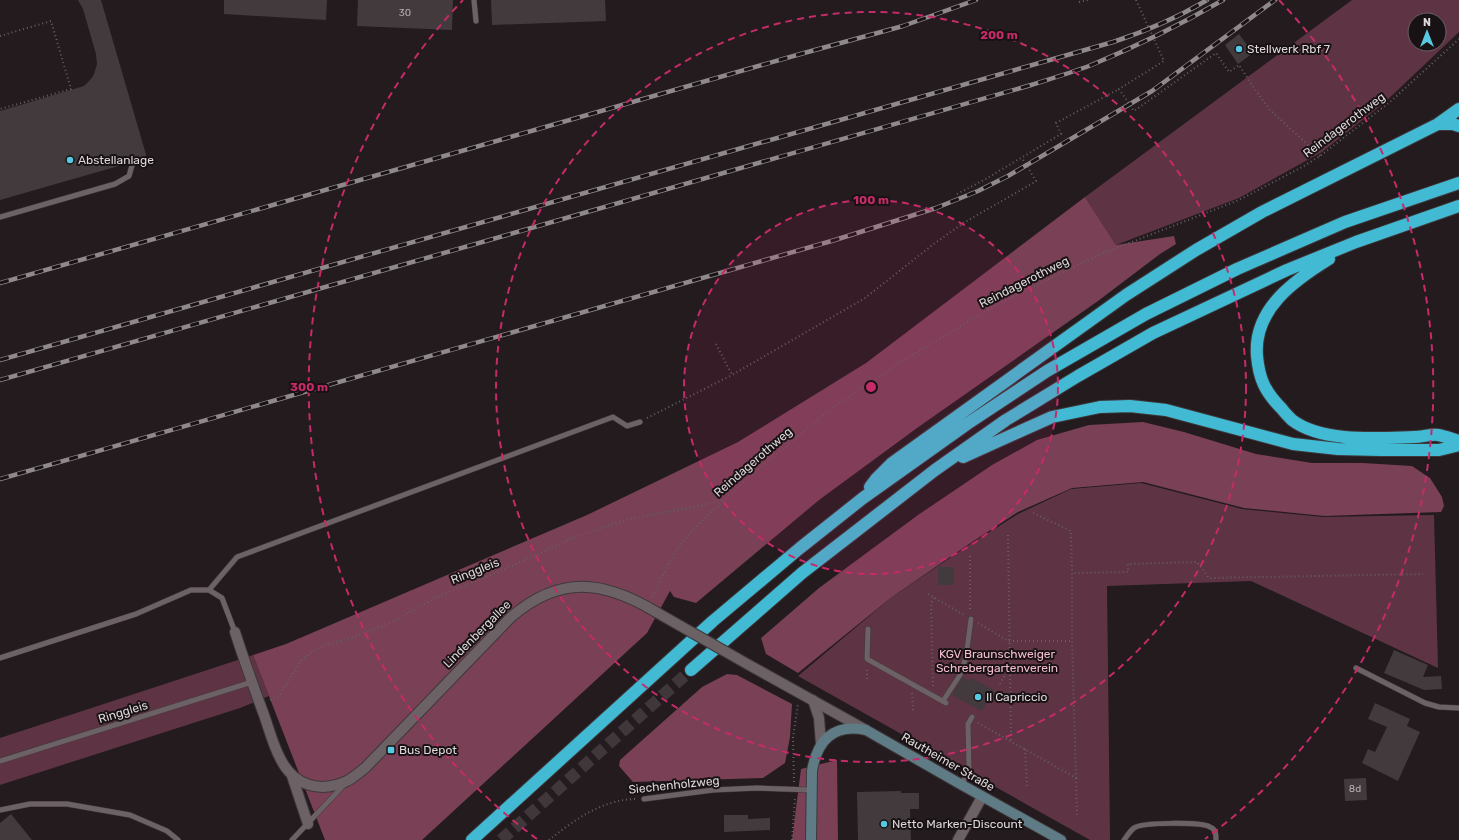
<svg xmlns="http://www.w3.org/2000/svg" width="1459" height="840" viewBox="0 0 1459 840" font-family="Rubik,sans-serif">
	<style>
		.green { fill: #5e3444; fill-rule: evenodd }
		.forest { fill: #794056 }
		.building { fill: #433a3d }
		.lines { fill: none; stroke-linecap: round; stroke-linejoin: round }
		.highway-tunnel { stroke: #3f373a; stroke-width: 12; stroke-dasharray: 12 6; stroke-linecap: butt }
		.lane-casing { stroke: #3e383a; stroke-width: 6 }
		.street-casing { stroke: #3e383a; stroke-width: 12 }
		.secondary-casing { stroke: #3e383a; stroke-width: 12 }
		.highway-casing { stroke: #3e383a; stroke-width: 14 }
		.path { stroke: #675f62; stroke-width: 2; stroke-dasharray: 1 3; stroke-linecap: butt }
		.lane { stroke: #6c6265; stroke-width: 5 }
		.street { stroke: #6c6265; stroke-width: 10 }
		.secondary { stroke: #5f7c86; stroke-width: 10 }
		.highway { stroke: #42bad4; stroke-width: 12 }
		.rail-casing { stroke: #90898b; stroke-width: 4.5 }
		.rail { stroke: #191214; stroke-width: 3; stroke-dasharray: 9; stroke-linecap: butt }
		.street-bridge-casing { stroke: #3e383a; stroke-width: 12; stroke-linecap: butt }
		.street-bridge { stroke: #6c6265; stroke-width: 10 }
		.ring { fill: none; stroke: #c52b68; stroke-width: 2; stroke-dasharray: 7 5 }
		.poi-dot { fill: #57c9e2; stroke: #191214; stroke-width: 1.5 }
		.labels { text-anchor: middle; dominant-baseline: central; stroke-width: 4; stroke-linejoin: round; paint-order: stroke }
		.number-label { font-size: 10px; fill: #b7b0b3 }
		.poi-label { font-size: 12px; fill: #ded8da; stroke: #191214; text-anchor: start }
		.street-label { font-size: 12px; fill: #ded8da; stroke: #191214 }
		.park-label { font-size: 12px; fill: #f5bdd0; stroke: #191214 }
		.centre { fill: #c52b68; stroke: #191214; stroke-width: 2 }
		.ring-label { font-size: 12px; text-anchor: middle; font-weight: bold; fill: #c52b68; stroke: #191214; stroke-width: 4; stroke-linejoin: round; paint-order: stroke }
	</style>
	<rect width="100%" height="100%" fill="#231b1e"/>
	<path class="green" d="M 1352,0 L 1459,0 L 1459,32 L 1384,103 L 1322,152 L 1239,198 L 1116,245 L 1085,197 ZM 1415,20 L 1439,20 L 1439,44 L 1415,44 Z
		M 1141,483 L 1242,509 L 1323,517 L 1434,515 L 1438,668 L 1251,581 L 1107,586 L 1110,840 L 1090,840 L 798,676 L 892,597 L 969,545 L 1018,514 L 1071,489 Z
		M 253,655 L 269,696 L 240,708 L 0,785 L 0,738 Z"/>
	<path class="forest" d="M 1085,197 L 1116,245 L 1174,236 L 1176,244 L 1160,254 L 1098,301 L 917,428 L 819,500 L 696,603 L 674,597 L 670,591 L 647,633 L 422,840 L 325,840 L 253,655 L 286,644 L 587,515 L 738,442 L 866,363 Z
		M 1143,422 L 1184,432 L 1256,454 L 1312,463 L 1363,463 L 1412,466 L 1430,478 L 1442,497 L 1444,506 L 1441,512 L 1324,516 L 1244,508 L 1143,482 L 1072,488 L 1018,512 L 969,544 L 892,597 L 798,673 L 766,654 L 761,638 L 819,588 L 918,515 L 992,465 L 1037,440 L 1089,425 Z
		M 727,674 L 737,675 L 792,704 L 790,737 L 785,763 L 763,778 L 633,782 L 619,766 L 620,760 L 702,687 Z
		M 837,760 L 838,840 L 792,840 L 801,769 Z"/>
	<path class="building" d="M 78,0 L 101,0 L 147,158 L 137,161 L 134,158 L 132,158 L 129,163 L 0,200 L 0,111 L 84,86 L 91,79 L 94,74 L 97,64 L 96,54 L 83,9 Z
		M 224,0 L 327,0 L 326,20 L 224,14 Z
		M 358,0 L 453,0 L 452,30 L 357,26 Z
		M 491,0 L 605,0 L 606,21 L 492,25 Z
		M 1239,34 L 1253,53 L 1238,64 L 1225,45 Z
		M 938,567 L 954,567 L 954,585 L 938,585 Z
		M 1394,650 L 1428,665 L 1423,677 L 1441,676 L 1442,689 L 1424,690 L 1384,673 Z
		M 963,677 L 969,681 L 971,678 L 994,690 L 982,711 L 952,695 Z
		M 1375,703 L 1410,719 L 1407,726 L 1420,732 L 1398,781 L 1362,763 L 1368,749 L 1375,752 L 1387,727 L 1368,719 Z
		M 1366,778 L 1367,800 L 1345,801 L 1344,779 Z
		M 901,791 L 901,793 L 919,793 L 919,809 L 910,809 L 911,840 L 858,840 L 857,792 Z
		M 11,814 L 32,840 L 0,840 L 0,823 Z
		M 724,815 L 748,815 L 748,819 L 770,818 L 770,830 L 724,832 Z"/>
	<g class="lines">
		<path class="highway-tunnel" d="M 501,840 L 691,670"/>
		<g class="lane-casing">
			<path id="lane" d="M 474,0 L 476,21
				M 0,217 L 115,184 L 129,176 L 133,162
				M 209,590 L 237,557 L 613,417 L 627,426 L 640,422
				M 868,629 L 867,659 L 946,703
				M 0,658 L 136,614 L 191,590 L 209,590 L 222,598 L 235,632
				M 1356,668 L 1425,703 L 1439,707 L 1459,708
				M 943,701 L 960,675 L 966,657 L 971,619
				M 0,761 L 252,682
				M 962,785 L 969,767 L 968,724 L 972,717
				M 644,799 L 713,790 L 757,788 L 811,790
				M 0,810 L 30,804 L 67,804 L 130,815 L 167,831 L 178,840
				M 292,840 L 344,785
				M 1124,840 C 1127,836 1130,831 1134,828 C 1142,822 1201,822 1210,827 C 1216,829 1216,835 1216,840"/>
		</g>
		<g class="street-casing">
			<path id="street" d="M 235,632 C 244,660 254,688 264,715 C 269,729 273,745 280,758 C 293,785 319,794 347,781 C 353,778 360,772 366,767 L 511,617 C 560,575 603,580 656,612
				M 749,665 L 866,730
				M 813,700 L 819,718 L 821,744
				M 292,776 L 308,824
				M 958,840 L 982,797"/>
		</g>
		<g class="secondary-casing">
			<path id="secondary" d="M 811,840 L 812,771 C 817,741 833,723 866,730 L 962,785 L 1061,840"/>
		</g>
		<g class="highway-casing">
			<path id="highway" d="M 1438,124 L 1453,124 L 1459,126
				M 1329,259 C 1295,280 1253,309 1257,356 C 1259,379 1265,392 1282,409 C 1285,413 1289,417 1292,420 C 1322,443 1379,438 1414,437 C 1422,437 1431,434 1438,435 C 1445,436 1452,439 1459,441
				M 963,457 L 1052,417 L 1100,407 L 1130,406 L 1166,410 L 1293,444 L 1338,449 L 1381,450 L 1439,450 L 1459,445
				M 870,487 L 876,479 L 892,463 L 1126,295 L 1196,250 L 1262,212 L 1438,124 L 1459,109
				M 691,670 L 802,573 L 935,470 L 1006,420 L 1078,376 L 1153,333 L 1287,270 L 1356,242 L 1459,206
				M 472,840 L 713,621 L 800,548 L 863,498 L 967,424 L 1047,371 L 1146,314 L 1237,269 L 1345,222 L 1459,183"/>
		</g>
		<path class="path" d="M 1136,0 L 1164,61 L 1119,89 L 1134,111 L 1216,53 L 1229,72 L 1239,65 L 1254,88 L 1270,110 L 1320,156
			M 1079,2 L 1088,0
			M 0,36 L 51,21 L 71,89 L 0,109
			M 957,194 L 984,180 L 1061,134 L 1056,123 L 1119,89
			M 716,344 L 732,375 L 865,298 L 935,243 L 965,222 L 1035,182 L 1036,181 L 1022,158
			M 647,418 L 732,375
			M 1033,513 L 1071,531 L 1072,573
			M 1008,535 L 1011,741
			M 970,556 L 970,612
			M 928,594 L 964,615
			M 652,597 L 676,550 L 693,530 L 714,509 L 754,473 L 832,408 L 907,358 L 1002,302 L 1096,256 L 1239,200 L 1304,166 L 1320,156 L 1390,102 L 1459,39
			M 978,623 L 1008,641 L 1072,641
			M 867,679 L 867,668
			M 1000,684 L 1009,667
			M 933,686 L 931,603 L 934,598
			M 912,693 L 913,711
			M 270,700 L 279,696 L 302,659 L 320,647 L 354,637 L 392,622 L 439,596 L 507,568 L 577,536 L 626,520 L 704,505 L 722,500
			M 978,723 L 1076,778 L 1072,641 L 1072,573 L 1128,572 L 1128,564 L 1197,562 L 1209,578 L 1423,574
			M 1025,749 L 1027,787
			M 1076,778 L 1077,816
			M 794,782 L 793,737 L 798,704
			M 549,840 C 574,820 603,799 637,799
			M 792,840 L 795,798"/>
		<use href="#lane" class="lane"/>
		<use href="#street" class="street"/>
		<use href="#secondary" class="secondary"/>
		<use href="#highway" class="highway"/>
		<g class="rail-casing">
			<path id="rail" d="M 0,283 L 804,53 L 903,26 L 976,0
				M 0,360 L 1113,42 C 1146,31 1177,18 1207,0
				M 0,380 L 1031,85 C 1050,79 1070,73 1089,66 C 1135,47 1180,25 1223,0
				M 0,479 L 835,240 L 936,208 L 978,191 L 1008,176 L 1152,91 L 1275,0"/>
		</g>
		<use href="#rail" class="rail"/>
		<g class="street-bridge-casing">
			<path id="street-bridge" d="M 656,612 L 749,665"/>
		</g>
		<use href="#street-bridge" class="street-bridge"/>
	</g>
	<circle cx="871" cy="387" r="187" fill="#c52b68" fill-opacity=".12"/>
	<g class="ring">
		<circle cx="871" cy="387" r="187"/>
		<circle cx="871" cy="387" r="375"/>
		<path d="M537 839A562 562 0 0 1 463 0M1279 0A562 562 0 0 1 1205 839"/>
	</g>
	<g class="poi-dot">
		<circle cx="1239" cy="49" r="4"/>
		<circle cx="70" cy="160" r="4"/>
		<circle cx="978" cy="697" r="4"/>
		<rect x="387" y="746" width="8" height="8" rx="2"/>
		<circle cx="884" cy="824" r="4"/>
	</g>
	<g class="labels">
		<g class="number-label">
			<text x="405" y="13">30</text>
			<text x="1355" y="789">8d</text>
		</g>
		<g class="poi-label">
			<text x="1247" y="49">Stellwerk Rbf 7</text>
			<text x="78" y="160">Abstellanlage</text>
			<text x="986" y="697">Il Capriccio</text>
			<text x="399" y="750">Bus Depot</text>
			<text x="892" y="824">Netto Marken-Discount</text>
		</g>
		<g class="street-label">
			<text transform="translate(1344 125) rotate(-37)">Reindagerothweg</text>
			<text transform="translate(1024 282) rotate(-27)">Reindagerothweg</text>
			<text transform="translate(753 462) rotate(-41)">Reindagerothweg</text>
			<text transform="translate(475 571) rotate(-22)">Ringgleis</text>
			<text transform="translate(477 634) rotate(-45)">Lindenbergallee</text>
			<text transform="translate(123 712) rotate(-17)">Ringgleis</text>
			<text transform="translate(948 762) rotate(30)">Rautheimer Straße</text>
			<text transform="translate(674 785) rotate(-6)">Siechenholzweg</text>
		</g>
		<g class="park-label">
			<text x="997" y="654">KGV Braunschweiger<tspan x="997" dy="14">Schrebergartenverein</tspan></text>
		</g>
	</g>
	<circle cx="871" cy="387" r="6" class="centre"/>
	<g class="ring-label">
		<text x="999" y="39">200 m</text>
		<text x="871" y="204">100 m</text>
		<text x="309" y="391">300 m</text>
	</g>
	<g transform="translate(1427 32)"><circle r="19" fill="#191214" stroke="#686163"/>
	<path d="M0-3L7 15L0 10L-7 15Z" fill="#57c9e2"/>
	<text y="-6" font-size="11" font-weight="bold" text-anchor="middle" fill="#ded8da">N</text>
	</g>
</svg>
